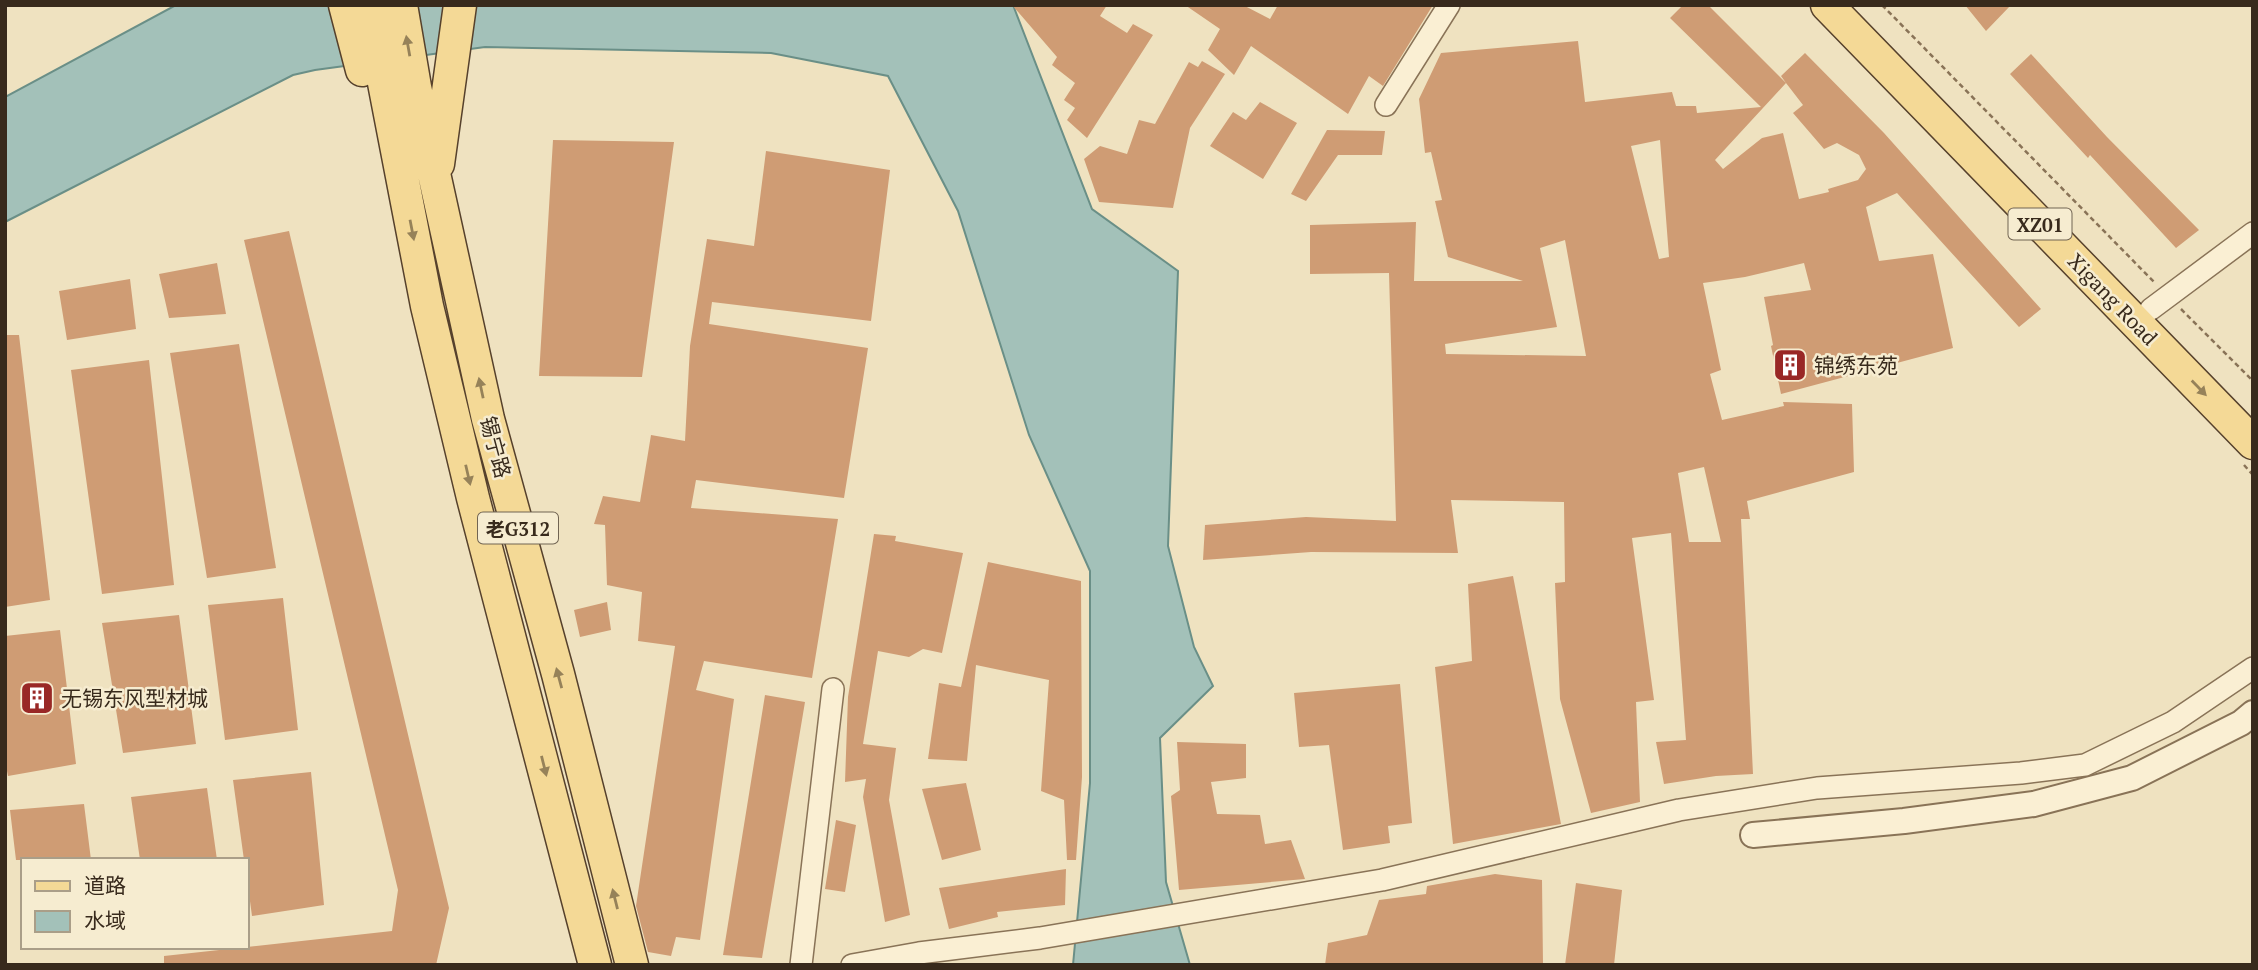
<svg xmlns="http://www.w3.org/2000/svg" width="2258" height="970" viewBox="0 0 2258 970" font-family="'PT Serif','Noto Sans SC',serif">
	<style>
		.water { fill: #a3c1b9; stroke: #6a8f87; stroke-width: 2 }
		.building { fill: #cf9c74; fill-rule: evenodd }
		.lines { fill: none; stroke-linecap: round; stroke-linejoin: round }
		.minor-casing { stroke: #897357; stroke-width: 24 }
		.tertiary-casing { stroke: #897357; stroke-width: 28 }
		.primary-casing { stroke: #56412c; stroke-width: 35 }
		.path { stroke: #897357; stroke-width: 2.5; stroke-dasharray: 5 3.5; stroke-linecap: butt }
		.minor { stroke: #faefd3; stroke-width: 21 }
		.tertiary { stroke: #faefd3; stroke-width: 24 }
		.primary { stroke: #f4d996; stroke-width: 32 }
		.oneway { fill: #968259 }
		.labels { text-anchor: middle; dominant-baseline: central; stroke-width: 5; stroke-linejoin: round; paint-order: stroke }
		.shield { fill: #f6ecd0; stroke: #716452; stroke-width: 2 }
		.shield-label { font-size: 19px; font-weight: bold; fill: #382a1c }
		.street-label { font-size: 21px; fill: #382a1c; stroke: #f6ecd0 }
		.poi-label { font-size: 21px; fill: #382a1c; stroke: #f6ecd0; text-anchor: start }
	</style>
	<rect width="100%" height="100%" fill="#efe2c0"/>
	<path class="water" d="M 176,5 L 1013,5 L 1092,209 L 1178,271 L 1168,546 L 1194,647 L 1213,686 L 1160,738 L 1166,882 L 1190,965 L 1073,965 L 1090,783 L 1090,571 L 1029,435 L 958,211 L 888,76 L 771,53 L 485,47 L 315,70 L 293,75 L 5,222 L 5,97 Z"/>
	<path class="building" d="M 1012,5 L 1107,5 L 1100,16 L 1127,33 L 1133,24 L 1153,35 L 1087,138 L 1067,120 L 1075,108 L 1064,100 L 1075,83 L 1052,65 L 1057,57 Z
		M 1185,5 L 1243,5 L 1270,19 L 1278,5 L 1433,5 L 1383,86 L 1369,76 L 1348,114 L 1251,46 L 1234,75 L 1208,50 L 1220,29 Z
		M 1683,5 L 1708,5 L 1786,83 L 1781,76 L 1805,53 L 1884,133 L 2041,309 L 2019,327 L 1897,193 L 1866,207 L 1879,261 L 1933,254 L 1953,348 L 1781,394 L 1771,346 L 1773,345 L 1764,297 L 1811,290 L 1804,263 L 1745,277 L 1703,283 L 1721,370 L 1710,374 L 1722,420 L 1784,406 L 1783,402 L 1852,404 L 1854,472 L 1747,501 L 1750,519 L 1741,519 L 1753,774 L 1716,776 L 1664,784 L 1656,742 L 1686,740 L 1671,533 L 1632,538 L 1654,700 L 1636,702 L 1640,802 L 1591,813 L 1560,699 L 1555,583 L 1565,582 L 1564,502 L 1451,500 L 1458,553 L 1311,552 L 1203,560 L 1205,525 L 1306,517 L 1396,521 L 1389,273 L 1310,274 L 1310,225 L 1416,222 L 1414,281 L 1523,281 L 1448,257 L 1435,201 L 1442,200 L 1431,152 L 1425,153 L 1419,99 L 1441,53 L 1578,41 L 1585,102 L 1672,92 L 1676,106 L 1696,106 L 1697,113 L 1761,107 L 1670,18 ZM 1786,83 L 1803,105 L 1793,113 L 1824,149 L 1837,143 L 1859,155 L 1866,169 L 1858,180 L 1828,189 L 1829,192 L 1799,199 L 1783,133 L 1762,138 L 1723,169 L 1715,160 ZM 1660,140 L 1669,257 L 1659,259 L 1631,146 ZM 1565,240 L 1586,356 L 1446,354 L 1445,344 L 1557,327 L 1540,248 ZM 1704,467 L 1721,542 L 1689,542 L 1678,473 Z
		M 1965,5 L 2011,5 L 1986,31 Z
		M 2031,54 L 2107,137 L 2199,230 L 2176,248 L 2090,155 L 2088,158 L 2010,74 Z
		M 1202,61 L 1225,74 L 1190,128 L 1173,208 L 1099,202 L 1084,159 L 1100,146 L 1127,154 L 1139,120 L 1155,124 L 1189,62 L 1198,67 Z
		M 1260,102 L 1297,123 L 1263,179 L 1210,146 L 1233,112 L 1246,120 Z
		M 1327,130 L 1385,131 L 1382,155 L 1338,155 L 1306,201 L 1291,194 Z
		M 553,140 L 674,142 L 642,377 L 539,376 Z
		M 766,151 L 890,170 L 871,321 L 712,302 L 709,324 L 868,348 L 844,498 L 696,480 L 691,508 L 838,519 L 812,678 L 704,661 L 696,690 L 734,699 L 700,940 L 676,937 L 671,956 L 648,952 L 636,906 L 675,646 L 638,641 L 642,592 L 607,585 L 605,525 L 594,524 L 603,496 L 640,502 L 651,435 L 685,441 L 690,346 L 707,239 L 754,246 Z
		M 289,231 L 449,908 L 436,965 L 164,965 L 164,956 L 392,931 L 398,890 L 244,240 Z
		M 217,263 L 226,314 L 169,318 L 159,274 Z
		M 130,279 L 136,329 L 67,340 L 59,291 Z
		M 5,335 L 19,335 L 50,600 L 5,607 Z
		M 239,344 L 276,568 L 207,578 L 170,353 Z
		M 149,360 L 174,585 L 102,594 L 71,370 Z
		M 874,534 L 896,536 L 895,541 L 963,553 L 942,653 L 923,649 L 909,657 L 878,651 L 863,744 L 896,748 L 889,800 L 910,915 L 885,922 L 863,797 L 866,779 L 845,782 L 848,697 Z
		M 988,562 L 1081,581 L 1082,777 L 1076,860 L 1067,860 L 1064,800 L 1041,791 L 1049,680 L 976,665 L 967,761 L 928,759 L 939,683 L 961,687 Z
		M 1513,576 L 1561,824 L 1453,844 L 1435,667 L 1472,661 L 1468,584 Z
		M 283,598 L 298,730 L 225,740 L 208,605 Z
		M 607,602 L 611,630 L 580,637 L 574,610 Z
		M 179,615 L 196,744 L 123,753 L 102,623 Z
		M 60,630 L 76,764 L 8,776 L 5,761 L 5,636 Z
		M 1400,684 L 1412,823 L 1388,826 L 1390,843 L 1343,850 L 1329,745 L 1299,747 L 1294,693 Z
		M 765,695 L 805,702 L 762,958 L 723,955 Z
		M 1177,742 L 1246,744 L 1246,778 L 1211,782 L 1217,814 L 1260,815 L 1265,844 L 1291,840 L 1305,879 L 1179,890 L 1171,796 L 1180,790 Z
		M 311,772 L 324,905 L 252,916 L 247,879 L 247,860 L 244,860 L 233,780 Z
		M 966,783 L 981,850 L 942,860 L 922,789 Z
		M 207,788 L 217,860 L 140,860 L 131,797 Z
		M 84,804 L 91,860 L 16,860 L 10,810 Z
		M 836,820 L 856,825 L 845,892 L 825,889 Z
		M 1066,869 L 1065,905 L 997,912 L 998,917 L 949,929 L 939,888 Z
		M 1495,874 L 1542,880 L 1543,965 L 1325,965 L 1328,943 L 1367,935 L 1379,900 L 1426,894 L 1427,886 Z
		M 1576,883 L 1622,890 L 1614,965 L 1565,965 Z"/>
	<g class="lines">
		<g class="minor-casing">
			<path id="minor" d="M 1386,105 L 1449,5
				M 2151,309 L 2253,233
				M 801,965 L 833,689
				M 852,965 L 919,953 L 1040,938 L 1382,880 L 1679,810 L 1817,788 L 2021,773 L 2085,765 L 2173,722 L 2253,668"/>
		</g>
		<g class="tertiary-casing">
			<path id="tertiary" d="M 1753,835 L 1904,821 L 2034,804 L 2132,778 L 2241,723 L 2253,713"/>
		</g>
		<g class="primary-casing">
			<path id="primary" d="M 345,5 L 362,70
				M 369,5 L 427,306 L 473,498 L 595,965
				M 401,5 L 415,87 L 488,419 L 558,674 L 632,965
				M 1827,5 L 2253,443
				M 438,164 L 460,5"/>
		</g>
		<path class="path" d="M 1882,5 L 2154,282
			M 2181,309 L 2253,381
			M 2244,465 L 2253,475"/>
		<use href="#minor" class="minor"/>
		<use href="#tertiary" class="tertiary"/>
		<use href="#primary" class="primary"/>
	</g>
	<defs><path id="oneway-solid" d="M-6-.8H1V-3.2L6.5 0L1 3.2V.8H-6Z" transform="scale(1.75)"/></defs>
	<g class="oneway">
		<use href="#oneway-solid" transform="translate(408 46) rotate(-100)"/>
		<use href="#oneway-solid" transform="translate(412 230) rotate(79)"/>
		<use href="#oneway-solid" transform="translate(481 388) rotate(-102)"/>
		<use href="#oneway-solid" transform="translate(2199 388) rotate(46)"/>
		<use href="#oneway-solid" transform="translate(468 475) rotate(77)"/>
		<use href="#oneway-solid" transform="translate(559 678) rotate(-105)"/>
		<use href="#oneway-solid" transform="translate(544 766) rotate(76)"/>
		<use href="#oneway-solid" transform="translate(615 899) rotate(-104)"/>
	</g>
	<defs>
		<g id="building-square" transform="scale(1.75)"><rect x="-9" y="-9" width="18" height="18" rx="4" fill="#992826" stroke="#f6ecd0"/><path d="M-4-6H4V6H1V3H-1V6H-4ZM-2.5-4.3h1.7v1.8h-1.7ZM.8-4.3h1.7v1.8H.8ZM-2.5-1h1.7V.8h-1.7ZM.8-1h1.7V.8H.8Z" fill="#fff"/></g>
	</defs>
	<g fill-rule="evenodd">
		<use href="#building-square" x="1790" y="365"/>
		<use href="#building-square" x="37" y="698"/>
	</g>
	<g class="labels">
		<g class="shield">
			<rect x="2008.5" y="208.5" width="63" height="31" rx="5"/>
			<rect x="478" y="512.5" width="80" height="31" rx="5"/>
		</g>
		<g class="shield-label">
			<text x="2040" y="224">XZ01</text>
			<text x="518" y="528">老G312</text>
		</g>
		<g class="street-label">
			<text transform="translate(2113 299) rotate(46)">Xigang Road</text>
			<text transform="translate(496 447) rotate(75)">锡宁路</text>
		</g>
		<g class="poi-label">
			<text x="1814" y="365">锦绣东苑</text>
			<text x="61" y="698">无锡东风型材城</text>
		</g>
	</g>
	<rect width="2258" height="970" fill="none" stroke="#382a1c" stroke-width="14"/>
	<rect x="21" y="858" width="228" height="91" fill="#f6ecd0" stroke="#aa9e88" stroke-width="2"/>
	<rect x="35" y="881" width="35" height="10" fill="#f4d996" stroke="#aa9e88" stroke-width="2"/>
	<text x="84" y="893" font-size="21" fill="#382a1c">道路</text>
	<rect x="35" y="911" width="35" height="21" fill="#a3c1b9" stroke="#aa9e88" stroke-width="2"/>
	<text x="84" y="928" font-size="21" fill="#382a1c">水域</text>
</svg>
